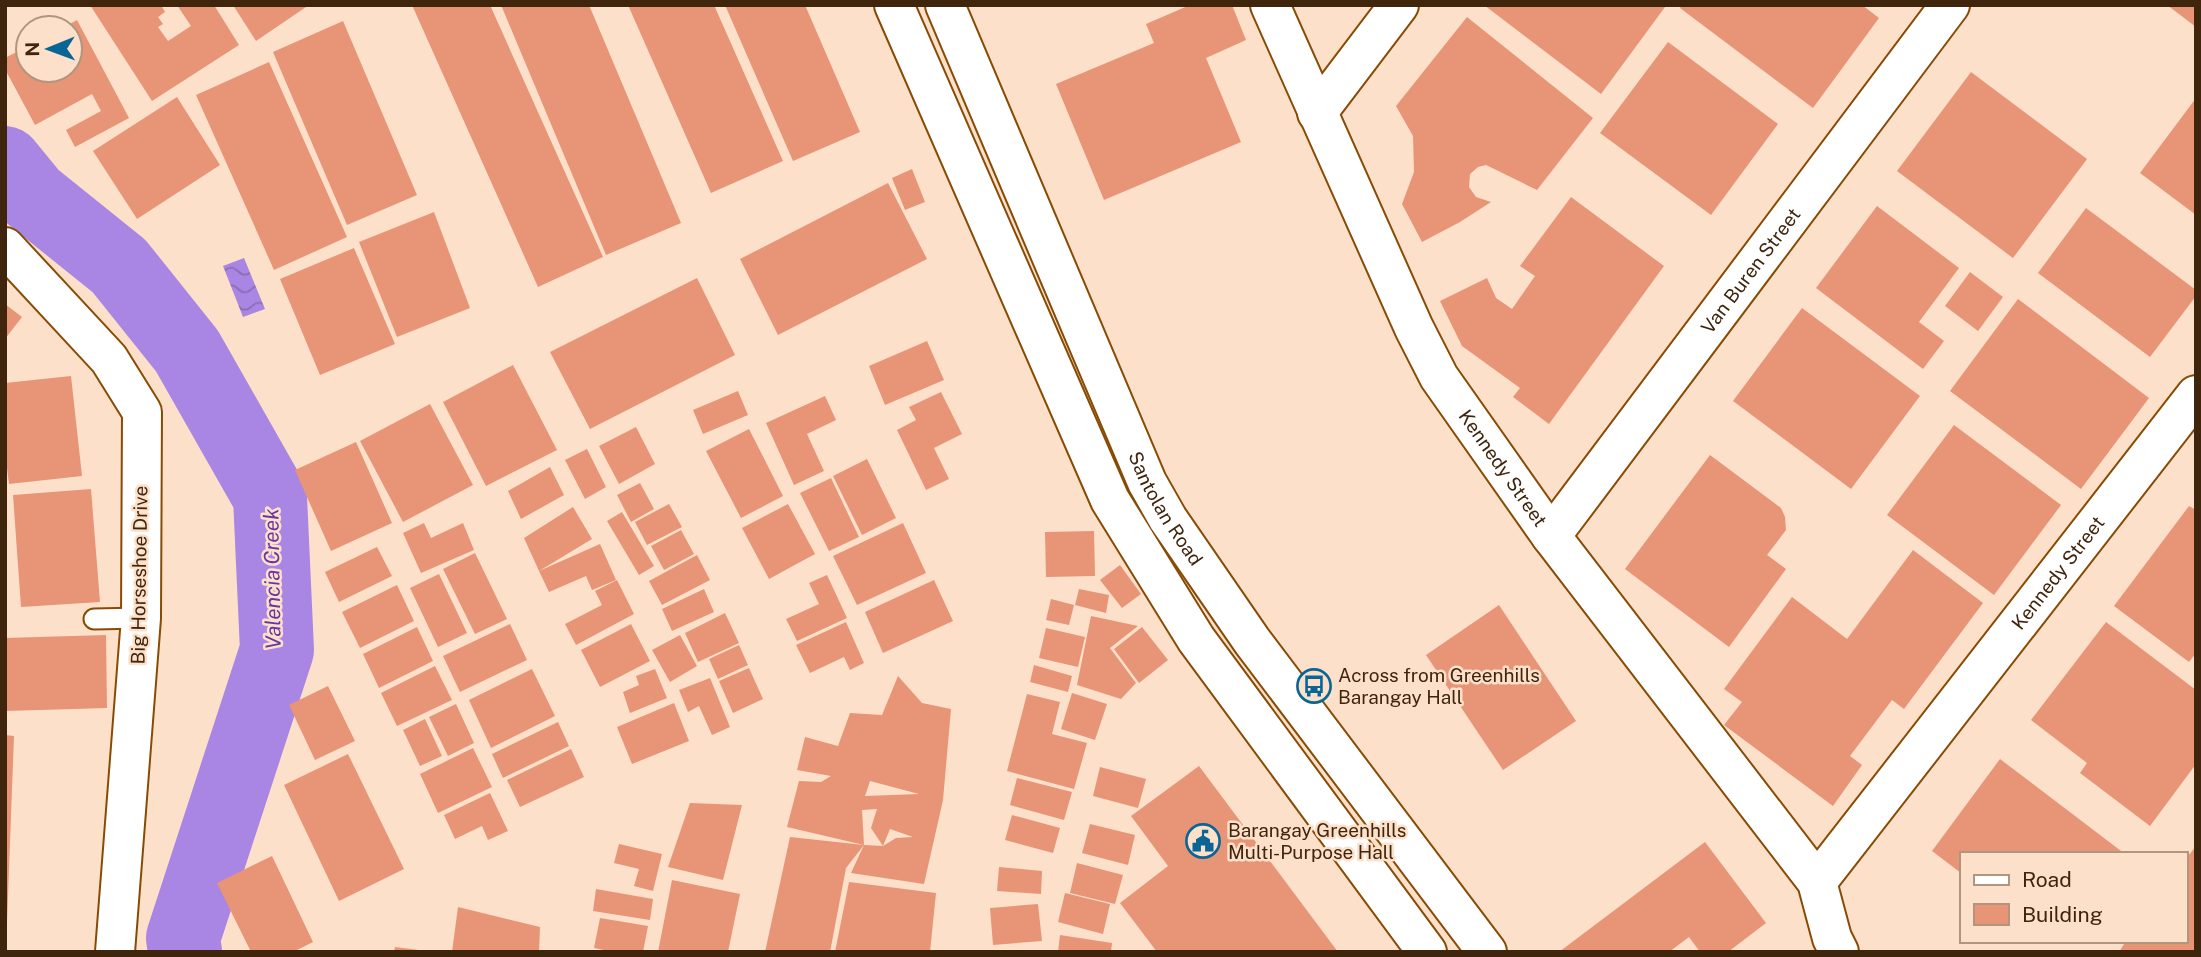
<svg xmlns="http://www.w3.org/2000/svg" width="2201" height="957" viewBox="0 0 2201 957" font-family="'Public Sans',sans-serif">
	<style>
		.water { fill: url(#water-waves) }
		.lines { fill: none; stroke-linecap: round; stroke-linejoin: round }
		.river { stroke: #a986e3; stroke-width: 74 }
		.building { fill: #e89477; fill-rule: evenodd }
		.lane-casing { stroke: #884b04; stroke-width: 23 }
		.street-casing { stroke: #884b04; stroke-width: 42 }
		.secondary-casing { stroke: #884b04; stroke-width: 42 }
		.lane { stroke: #fff; stroke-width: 19 }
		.street { stroke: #fff; stroke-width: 38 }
		.secondary { stroke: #fff; stroke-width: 38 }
		.labels { text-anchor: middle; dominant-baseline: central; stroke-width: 5; stroke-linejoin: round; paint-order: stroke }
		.street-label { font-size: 19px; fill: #40250d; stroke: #fde0c9 }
		.poi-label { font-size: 19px; fill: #40250d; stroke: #fde0c9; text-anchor: start }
		.water-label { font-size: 21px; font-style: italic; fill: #6635a2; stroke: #fde0c9 }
	</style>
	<defs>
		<pattern id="water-waves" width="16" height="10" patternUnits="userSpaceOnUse" patternTransform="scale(1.75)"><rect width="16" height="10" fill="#a986e3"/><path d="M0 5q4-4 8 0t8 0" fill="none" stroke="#8b6db6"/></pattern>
	</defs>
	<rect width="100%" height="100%" fill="#fde0c9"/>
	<path class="water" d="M 244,258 L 265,309 L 243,317 L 223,266 Z"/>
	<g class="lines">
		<path class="river" d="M 5,163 L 32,196 L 119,266 L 187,351 L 270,497 L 277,650 L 183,938 L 185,952"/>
	</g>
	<path class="building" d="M 90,5 L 161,5 L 165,12 L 158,17 L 163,24 L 158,27 L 168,41 L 191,26 L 177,5 L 214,5 L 239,45 L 152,101 Z
		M 233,5 L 309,5 L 256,41 Z
		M 412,5 L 490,5 L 603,257 L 538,287 Z
		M 501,5 L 589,5 L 681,223 L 606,255 Z
		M 628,5 L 714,5 L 783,161 L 711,193 Z
		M 725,5 L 805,5 L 860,132 L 793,161 Z
		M 1190,5 L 1232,5 L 1246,40 L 1206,58 L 1241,142 L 1104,200 L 1056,84 L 1154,43 L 1146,24 Z
		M 1484,5 L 1663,5 L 1665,7 L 1601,94 Z
		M 1682,5 L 1862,5 L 1879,18 L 1813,108 L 1680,8 Z
		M 2167,5 L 2196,5 L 2196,27 Z
		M 1467,17 L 1593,118 L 1537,190 L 1486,165 L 1478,167 L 1470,174 L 1469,187 L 1476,197 L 1491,202 L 1460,222 L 1422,242 L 1402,204 L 1414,172 L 1413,136 L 1396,106 Z
		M 77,20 L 129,118 L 75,147 L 66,130 L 101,111 L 92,94 L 35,125 L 5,69 L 5,58 L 28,46 L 28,70 L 70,70 L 70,28 L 62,28 Z
		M 343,21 L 417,195 L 347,225 L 273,52 Z
		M 1668,42 L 1778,124 L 1711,215 L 1600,133 Z
		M 269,62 L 347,237 L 274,270 L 196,95 Z
		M 1971,72 L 2087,159 L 2013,258 L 1897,171 Z
		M 177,97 L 220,165 L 137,219 L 93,151 Z
		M 2196,98 L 2196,215 L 2140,173 Z
		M 912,169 L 925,202 L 905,210 L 892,178 Z
		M 888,183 L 927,259 L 778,335 L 740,259 Z
		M 1571,197 L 1664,266 L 1549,424 L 1513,397 L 1520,388 L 1462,346 L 1440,301 L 1487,278 L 1496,298 L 1512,309 L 1535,276 L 1520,266 Z
		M 1877,206 L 1959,268 L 1919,322 L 1944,341 L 1923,369 L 1816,288 Z
		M 2086,208 L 2196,290 L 2196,296 L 2150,357 L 2038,273 Z
		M 434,212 L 470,308 L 397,337 L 359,242 Z
		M 354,248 L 395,344 L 320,375 L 280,279 Z
		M 1970,272 L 2003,297 L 1978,331 L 1945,306 Z
		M 697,278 L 735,355 L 590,429 L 550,352 Z
		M 2018,299 L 2149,398 L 2081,489 L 1950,391 Z
		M 5,304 L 22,317 L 5,339 Z
		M 1802,308 L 1920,396 L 1851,489 L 1733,401 Z
		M 927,341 L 944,380 L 885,405 L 869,366 Z
		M 513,365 L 557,450 L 486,486 L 443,402 Z
		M 71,376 L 82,476 L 9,484 L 5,452 L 5,383 Z
		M 738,391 L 748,415 L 703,434 L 693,410 Z
		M 941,392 L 962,434 L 934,448 L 949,479 L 926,490 L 897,430 L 916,420 L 909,407 Z
		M 825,396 L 836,420 L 807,434 L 824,471 L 794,485 L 766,423 Z
		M 430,404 L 473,485 L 403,522 L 360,441 Z
		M 1954,425 L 2061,505 L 1994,595 L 1887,515 Z
		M 636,427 L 655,464 L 619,484 L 599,446 Z
		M 749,429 L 783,496 L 741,518 L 706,451 Z
		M 356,442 L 392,523 L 331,551 L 295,470 Z
		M 587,449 L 606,487 L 585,499 L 565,460 Z
		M 1710,455 L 1781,508 L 1785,517 L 1786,530 L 1767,555 L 1786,569 L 1729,647 L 1625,569 Z
		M 867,459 L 896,518 L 862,535 L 833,476 Z
		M 550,467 L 564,495 L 521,519 L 508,491 Z
		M 831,478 L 859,537 L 829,551 L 800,493 Z
		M 640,483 L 654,509 L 631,522 L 617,495 Z
		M 91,489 L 100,602 L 21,607 L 13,495 Z
		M 669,504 L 682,527 L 647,545 L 635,522 Z
		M 788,504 L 815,554 L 769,579 L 742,528 Z
		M 2189,506 L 2196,510 L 2196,653 L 2189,662 L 2114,606 Z
		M 573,507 L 592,539 L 539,571 L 524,538 Z
		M 622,512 L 654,566 L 639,575 L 607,521 Z
		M 424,523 L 431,538 L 463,523 L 474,550 L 421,573 L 403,533 Z
		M 903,523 L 926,573 L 857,605 L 833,556 Z
		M 681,530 L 694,554 L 664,570 L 651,546 Z
		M 1094,531 L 1095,576 L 1046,577 L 1045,532 Z
		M 600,544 L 616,580 L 592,590 L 586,576 L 549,592 L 539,571 Z
		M 377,547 L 392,576 L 339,602 L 325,572 Z
		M 1913,550 L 1983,603 L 1904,709 L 1892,700 L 1850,756 L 1862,765 L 1833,806 L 1724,725 L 1742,702 L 1724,689 L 1792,597 L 1847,639 Z
		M 475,553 L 507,619 L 475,634 L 443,569 Z
		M 697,555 L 710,580 L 662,605 L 649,581 Z
		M 1120,565 L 1141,594 L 1122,608 L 1100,580 Z
		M 439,574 L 467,633 L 438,647 L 410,588 Z
		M 827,575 L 847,618 L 797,641 L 786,619 L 819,604 L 809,583 Z
		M 617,580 L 634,614 L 576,645 L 565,624 L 602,605 L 595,591 Z
		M 934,580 L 953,621 L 883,653 L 865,612 Z
		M 397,585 L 414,621 L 360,648 L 342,612 Z
		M 704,589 L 714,612 L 672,631 L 662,609 Z
		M 1079,589 L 1109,595 L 1106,613 L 1075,605 Z
		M 1051,599 L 1074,605 L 1069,625 L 1046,620 Z
		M 1499,605 L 1576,721 L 1503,770 L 1426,655 Z
		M 725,613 L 739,643 L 698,662 L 685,633 Z
		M 1091,616 L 1138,626 L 1110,648 L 1136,683 L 1121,699 L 1077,685 Z
		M 846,622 L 864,663 L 850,670 L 844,657 L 810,673 L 796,645 Z
		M 2106,622 L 2196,690 L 2196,764 L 2150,826 L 2080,773 L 2087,763 L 2031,720 Z
		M 510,624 L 527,660 L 460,692 L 443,656 Z
		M 631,624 L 650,661 L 600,687 L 581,650 Z
		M 417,627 L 433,661 L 379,688 L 363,654 Z
		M 1142,627 L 1168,660 L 1139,683 L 1114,649 Z
		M 1046,628 L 1085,637 L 1078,667 L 1039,658 Z
		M 106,635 L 107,708 L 5,711 L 5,638 Z
		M 680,635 L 697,666 L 670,682 L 652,650 Z
		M 739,645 L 748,665 L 718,679 L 709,659 Z
		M 1034,665 L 1072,676 L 1068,692 L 1030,682 Z
		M 435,666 L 452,700 L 397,726 L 381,693 Z
		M 749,668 L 763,699 L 733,713 L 719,681 Z
		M 532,669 L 555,716 L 491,748 L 469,700 Z
		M 655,669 L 667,698 L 630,713 L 623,692 L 639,685 L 636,676 Z
		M 898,676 L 922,703 L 951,709 L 943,800 L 924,884 L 851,873 L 864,845 L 846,868 L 830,952 L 765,952 L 790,837 L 864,845 L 787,827 L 799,781 L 821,782 L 831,776 L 797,770 L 805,737 L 838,746 L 850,713 L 882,715 ZM 870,781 L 919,794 L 865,796 ZM 877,809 L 871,828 L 883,846 L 864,845 L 862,810 ZM 890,829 L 913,837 L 896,838 L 883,846 Z
		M 710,678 L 730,727 L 712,735 L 699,706 L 688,712 L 679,690 Z
		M 328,686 L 355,741 L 315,760 L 289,705 Z
		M 1072,693 L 1107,704 L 1095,740 L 1061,729 Z
		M 1027,694 L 1060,702 L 1052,734 L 1087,743 L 1074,789 L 1007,771 Z
		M 674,703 L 689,741 L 632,764 L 617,727 Z
		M 456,704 L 474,743 L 448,756 L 429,717 Z
		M 425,719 L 442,756 L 420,766 L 403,730 Z
		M 558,722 L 569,746 L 503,778 L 492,754 Z
		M 5,735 L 14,736 L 7,923 L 5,923 Z
		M 473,748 L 492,787 L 438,813 L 420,774 Z
		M 571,749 L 584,777 L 520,807 L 507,780 Z
		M 348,754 L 404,869 L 339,901 L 284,785 Z
		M 2000,759 L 2125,854 L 1961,854 L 1961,873 L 1932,851 Z
		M 1199,766 L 1338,952 L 1157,952 L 1120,903 L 1168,866 L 1131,816 Z
		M 1100,767 L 1146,779 L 1138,808 L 1093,796 Z
		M 1017,778 L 1072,792 L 1064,820 L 1010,805 Z
		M 490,793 L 508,831 L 488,840 L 482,826 L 455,839 L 444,815 Z
		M 690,803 L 742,805 L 723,880 L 668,867 Z
		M 1012,815 L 1060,828 L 1053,853 L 1005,840 Z
		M 1090,824 L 1135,835 L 1128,865 L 1082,853 Z
		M 1705,842 L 1766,923 L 1728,952 L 1700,952 L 1689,937 L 1669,952 L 1559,952 Z
		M 619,844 L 662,854 L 653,891 L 634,886 L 639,869 L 614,863 Z
		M 2196,846 L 2196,952 L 2119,952 L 2126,941 L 2185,941 L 2185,860 Z
		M 272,856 L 313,942 L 293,952 L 251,952 L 217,883 Z
		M 1077,863 L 1123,875 L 1115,904 L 1070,893 Z
		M 999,867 L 1042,871 L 1041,894 L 997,891 Z
		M 672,880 L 740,894 L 728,952 L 658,952 Z
		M 849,882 L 936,893 L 930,952 L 835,952 Z
		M 596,889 L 653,899 L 650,920 L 593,911 Z
		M 1065,893 L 1110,904 L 1103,934 L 1058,922 Z
		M 1038,904 L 1042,941 L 993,945 L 990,908 Z
		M 458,907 L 540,927 L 539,952 L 452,952 Z
		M 600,918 L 648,926 L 643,952 L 614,952 L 594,948 Z
		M 1060,935 L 1112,943 L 1111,952 L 1058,952 Z
		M 395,947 L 419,950 L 418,952 L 394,952 Z"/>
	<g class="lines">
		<g class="lane-casing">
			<path id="lane" d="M 94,619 L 141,618"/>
		</g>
		<g class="street-casing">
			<g id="street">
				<path id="s1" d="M 1270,5 L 1414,328 L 1439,377 L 1551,536 L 1817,882 L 1832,938 L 1839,952"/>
				<path d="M 1317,113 L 1399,5"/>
				<path d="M 5,247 L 109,359 L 142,412 L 141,618 L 115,952"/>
				<path id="s2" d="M 1551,536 L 1950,5"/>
				<path id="s3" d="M 1817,882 L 2196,395"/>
			</g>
		</g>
		<g class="secondary-casing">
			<g id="secondary">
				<path d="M 894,5 L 1110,500 L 1196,639 L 1427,952"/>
				<path id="s4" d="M 945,5 L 1147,482 L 1168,519 L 1252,641 L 1487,952"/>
			</g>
		</g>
		<use href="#lane" class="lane"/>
		<use href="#street" class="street"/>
		<use href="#secondary" class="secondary"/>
	</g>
	<defs>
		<g id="bus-ring" transform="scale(1.75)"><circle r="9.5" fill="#fde0c9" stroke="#086595" stroke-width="1.5"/><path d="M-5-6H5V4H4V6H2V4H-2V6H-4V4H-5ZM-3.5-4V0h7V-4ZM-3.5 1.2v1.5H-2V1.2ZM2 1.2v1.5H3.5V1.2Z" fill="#086595"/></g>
		<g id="civic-ring" transform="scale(1.75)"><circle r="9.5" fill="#fde0c9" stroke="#086595" stroke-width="1.5"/><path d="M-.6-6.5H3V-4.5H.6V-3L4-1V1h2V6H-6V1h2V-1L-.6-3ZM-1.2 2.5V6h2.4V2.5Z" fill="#086595"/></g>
	</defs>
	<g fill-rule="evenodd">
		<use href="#bus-ring" x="1314" y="686"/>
		<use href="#civic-ring" x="1203" y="841"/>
	</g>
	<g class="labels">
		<g class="street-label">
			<text stroke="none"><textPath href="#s2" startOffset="332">Van Buren Street</textPath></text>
			<text stroke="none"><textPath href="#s1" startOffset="520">Kennedy Street</textPath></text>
			<text stroke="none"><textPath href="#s4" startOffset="550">Santolan Road</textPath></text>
			<text stroke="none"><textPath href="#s3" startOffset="392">Kennedy Street</textPath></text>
			<text transform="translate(139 575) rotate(-89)">Big Horseshoe Drive</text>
		</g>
		<g class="poi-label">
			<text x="1338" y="675">Across from Greenhills<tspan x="1338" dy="22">Barangay Hall</tspan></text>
			<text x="1228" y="830">Barangay Greenhills<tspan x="1228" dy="22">Multi-Purpose Hall</tspan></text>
		</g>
		<g class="water-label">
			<text transform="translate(272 579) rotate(-91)">Valencia Creek</text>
		</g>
	</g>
	<rect width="2201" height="957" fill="none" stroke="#40250d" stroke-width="14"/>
	<rect x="1960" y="852" width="228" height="91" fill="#fde0c9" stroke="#b1957e" stroke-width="2"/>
	<rect x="1974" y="875" width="35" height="10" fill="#ffffff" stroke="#b1957e" stroke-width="2"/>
	<text x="2022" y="887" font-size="21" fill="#40250d">Road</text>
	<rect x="1974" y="904" width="35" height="21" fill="#e89477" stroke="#b1957e" stroke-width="2"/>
	<text x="2022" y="922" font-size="21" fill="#40250d">Building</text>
	<g transform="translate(49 49) rotate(269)"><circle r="33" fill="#fde0c9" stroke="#b1957e" stroke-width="2"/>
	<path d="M0-5L12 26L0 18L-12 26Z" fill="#086595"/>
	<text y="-10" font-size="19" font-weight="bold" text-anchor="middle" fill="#40250d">N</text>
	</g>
</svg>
